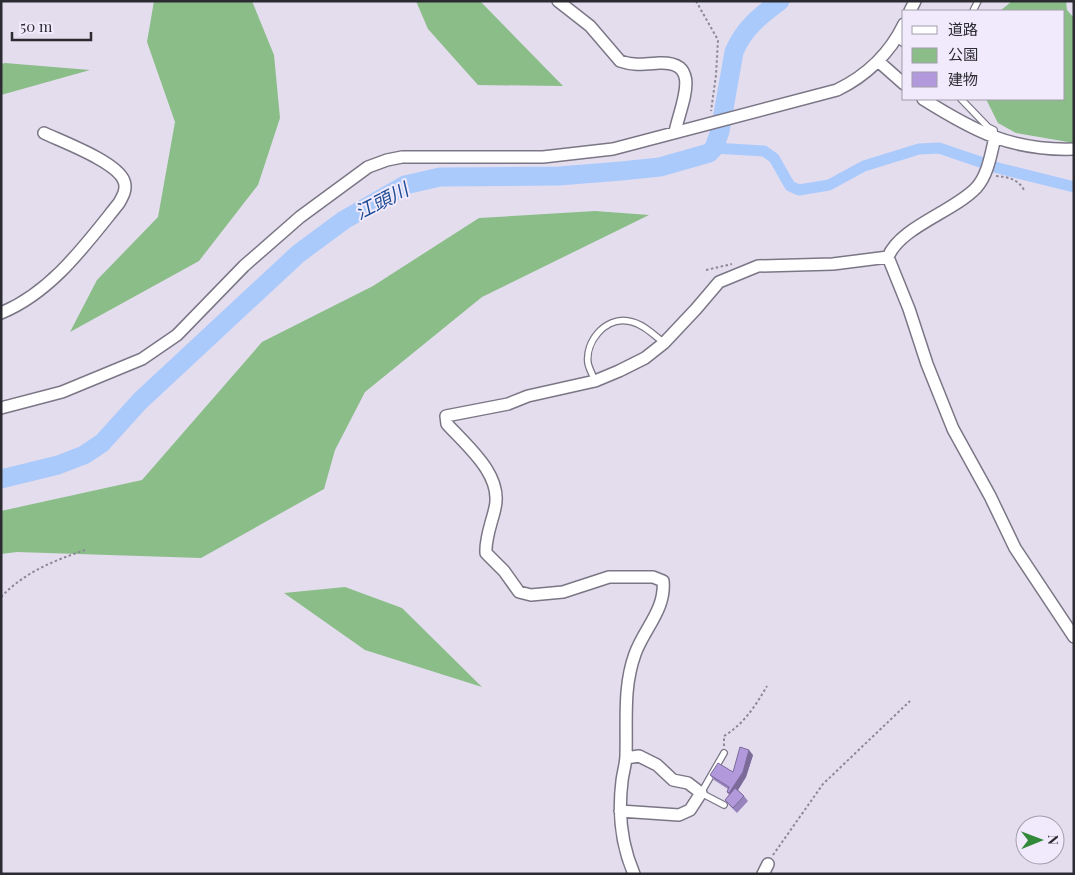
<svg xmlns="http://www.w3.org/2000/svg" width="1075" height="875" viewBox="0 0 1075 875" font-family="'Playfair Display','Noto Sans JP',serif">
	<style>
		.green { fill: #8bbd88 }
		.lines { fill: none; stroke-linecap: round; stroke-linejoin: round }
		.canal { stroke: #abcafc; stroke-width: 11 }
		.river { stroke: #abcafc; stroke-width: 19 }
		.service-casing { stroke: #7b7686; stroke-width: 8 }
		.minor-casing { stroke: #7b7686; stroke-width: 14 }
		.path { stroke: #8c8895; stroke-width: 2; stroke-dasharray: 2.5 2.5; stroke-linecap: butt }
		.service { stroke: #fff; stroke-width: 5.5 }
		.minor { stroke: #fff; stroke-width: 11 }
		.wall { fill: #9884bc }
		.shaded-wall { fill: #7c6b99 }
		.building { fill: #b199db; stroke: #7c6b99 }
		.labels { text-anchor: middle; dominant-baseline: central; stroke-width: 4; stroke-linejoin: round; paint-order: stroke }
		.water-label { font-size: 19px; font-style: italic; fill: #1f4d94; stroke: #f0eafc }
	</style>
	<rect width="100%" height="100%" fill="#e3ddee"/>
	<path class="green" d="M 154,1 L 252,1 L 274,55 L 280,118 L 258,185 L 199,261 L 70,332 L 97,280 L 158,217 L 175,122 L 147,42 Z
		M 416,1 L 480,1 L 563,86 L 478,85 L 428,29 Z
		M 1012,1 L 1066,1 L 1067,10 L 1074,18 L 1074,143 L 1016,133 L 998,123 L 986,99 L 1064,99 L 1064,11 L 1000,11 Z
		M 1,64 L 5,63 L 90,70 L 1,95 Z
		M 595,211 L 649,215 L 482,297 L 365,392 L 335,450 L 324,489 L 201,558 L 17,552 L 1,554 L 1,511 L 142,480 L 262,342 L 373,286 L 479,218 Z
		M 345,587 L 402,608 L 482,687 L 365,650 L 284,593 Z"/>
	<g class="lines">
		<path class="canal" d="M 714,148 L 764,151 L 774,158 L 790,186 L 799,190 L 829,185 L 864,166 L 919,149 L 939,148 L 998,168 L 1074,187"/>
		<path class="river" d="M 1,479 L 58,465 L 84,455 L 102,443 L 140,401 L 298,254 L 344,220 L 405,185 L 440,177 L 559,176 L 621,171 L 660,167 L 709,153 L 714,148 L 720,131 L 734,52 C 744,28 760,16 780,1"/>
		<g class="service-casing">
			<path id="service" d="M 973,11 L 978,1
				M 897,39 L 904,44
				M 961,99 L 988,127 L 994,130 L 995,137
				M 595,381 C 593,375 589,369 588,363 C 585,342 605,317 628,321 C 642,323 653,334 664,343
				M 724,753 L 701,793 L 724,805"/>
		</g>
		<g class="minor-casing">
			<path id="minor" d="M 558,1 L 590,26 L 620,61 C 634,66 645,64 659,63 C 704,61 680,106 675,132
				M 910,11 L 915,1
				M 878,61 L 904,84
				M 923,99 C 974,131 1011,151 1074,149
				M 995,137 C 991,154 988,175 976,188 C 953,212 900,227 888,257 L 909,309 L 927,364 L 953,429 L 990,496 L 1015,548 L 1074,637
				M 1,313 C 52,292 86,244 119,203 C 123,196 127,189 124,181 C 117,162 63,142 44,133
				M 1,408 L 62,392 L 142,359 L 177,335 L 244,266 L 300,217 L 368,167 L 387,160 L 402,157 L 543,157 L 613,149 L 837,90 C 866,76 890,53 904,24
				M 620,811 L 679,815 L 690,810 L 701,793 L 688,783 L 673,780 L 657,765 L 639,756 L 626,758
				M 634,874 C 621,844 618,813 622,781 C 623,772 626,764 626,755 C 627,720 623,687 635,654 C 644,629 666,609 663,581 L 653,577 L 609,577 L 563,592 L 531,595 L 519,592 L 504,571 L 486,553 C 485,538 492,522 495,508 C 503,475 467,446 447,424 L 446,416 L 508,404 L 528,396 L 595,381 L 619,371 L 645,358 L 664,343 L 696,309 L 719,282 L 758,266 L 833,264 L 888,257
				M 763,874 L 768,864"/>
		</g>
		<path class="path" d="M 696,1 L 718,40 L 716,75 L 711,111
			M 996,176 C 1008,177 1018,179 1024,190
			M 706,270 L 732,264
			M 1,597 C 25,572 53,561 85,550
			M 724,746 L 724,736 C 744,724 756,705 767,686
			M 773,855 L 823,784 L 910,701"/>
		<use href="#service" class="service"/>
		<use href="#minor" class="minor"/>
	</g>
	<path class="wall" d="M 753,755 L 746,777 L 738,790 L 744,796 L 748,801 L 737,813 L 729,805 L 725,800 L 729,795 L 727,792 L 728,789 L 714,780 L 710,775 L 733,772 Z"/>
	<path class="shaded-wall" d="M 749,750 L 753,755 L 746,777 L 733,798 L 729,793 Z"/>
	<path class="building" d="M 740,747 L 749,750 L 743,772 L 729,793 L 727,792 L 729,787 L 710,775 L 718,763 L 733,772 Z
		M 735,788 L 744,796 L 733,808 L 725,800 Z"/>
	<g class="labels">
		<g class="water-label">
			<text transform="translate(381 200) rotate(-27)">江頭川</text>
		</g>
	</g>
	<rect width="1075" height="875" fill="none" stroke="#2d2b32" stroke-width="5"/>
	<rect x="902" y="10" width="162" height="90" fill="#f0eafc" stroke="#a29eab"/>
	<rect x="912" y="26" width="25" height="8" fill="#ffffff" stroke="#a29eab"/>
	<text x="948" y="35" font-size="15" fill="#2d2b32">道路</text>
	<rect x="912" y="48" width="25" height="15" fill="#8bbd88" stroke="#a29eab"/>
	<text x="948" y="60" font-size="15" fill="#2d2b32">公園</text>
	<rect x="912" y="72" width="25" height="15" fill="#b199db" stroke="#a29eab"/>
	<text x="948" y="85" font-size="15" fill="#2d2b32">建物</text>
	<g transform="translate(1040 840) rotate(89)"><circle r="24" fill="#f0eafc" stroke="#a29eab"/>
	<path d="M0-4L9 19L0 12L-9 19Z" fill="#318939"/>
	<text y="-8" font-size="14" font-weight="bold" text-anchor="middle" fill="#2d2b32">N</text>
	</g>
	<path d="M12 32v8h79v-8" fill="none" stroke="#2d2b32" stroke-width="2.5"/>
	<text x="20" y="32" font-size="15" fill="#2d2b32" stroke="#f0eafc" stroke-width="4" paint-order="stroke">50 m</text>
</svg>
